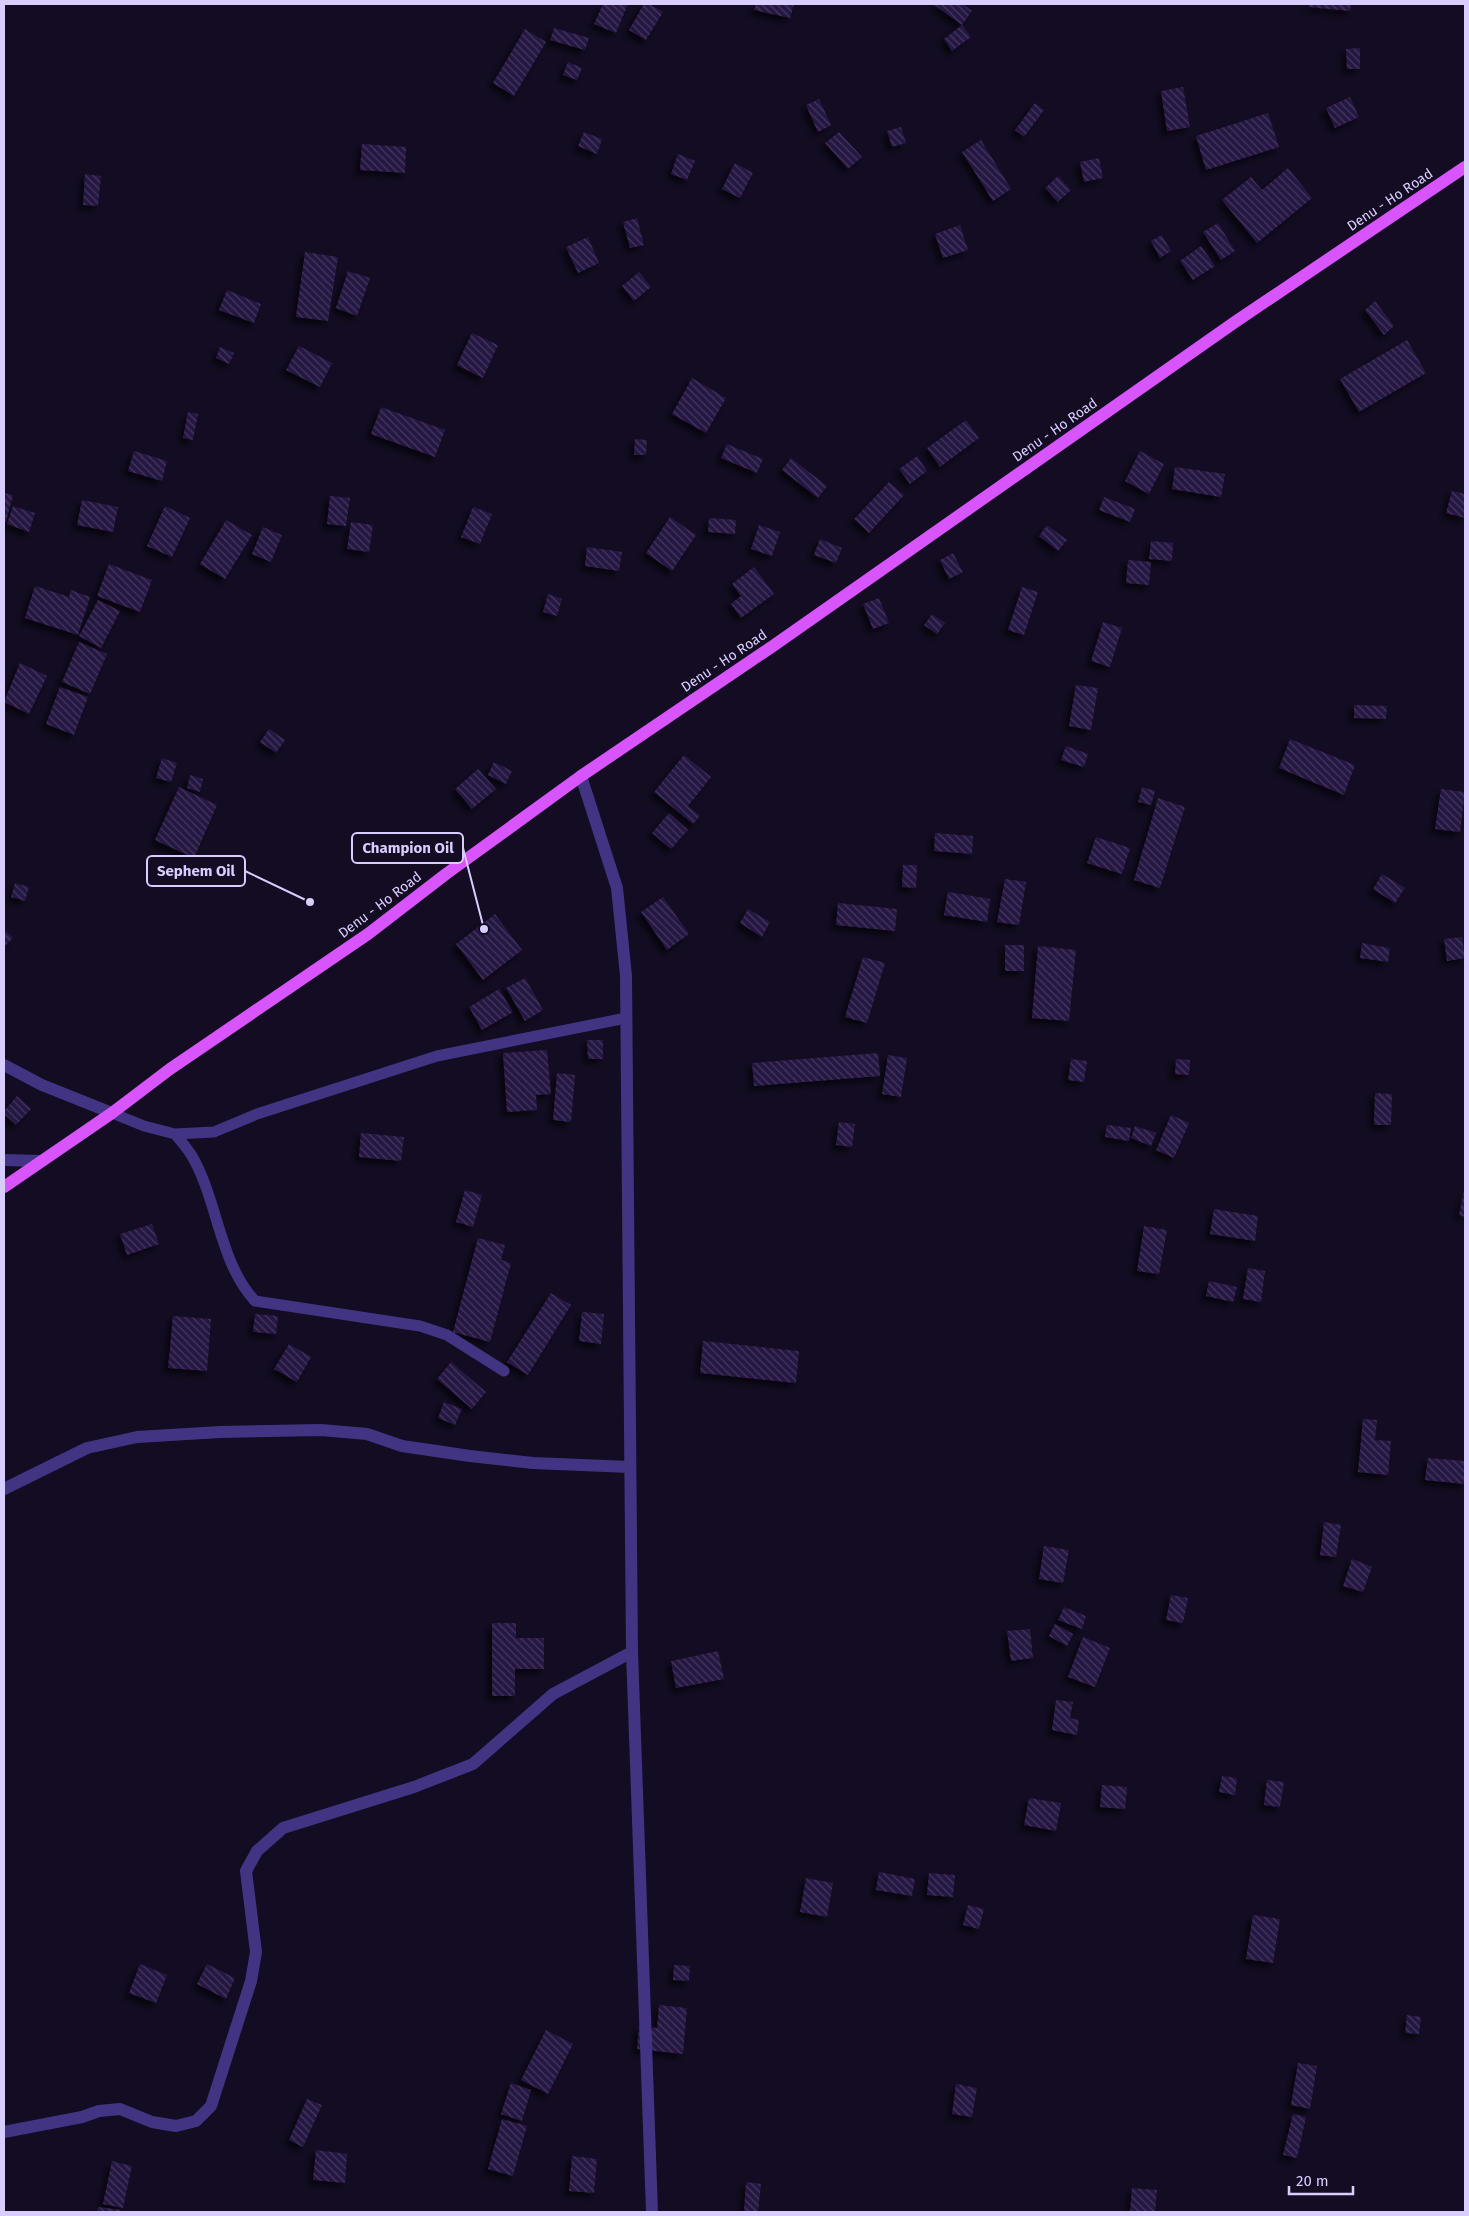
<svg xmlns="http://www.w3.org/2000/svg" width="1469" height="2216" viewBox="0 0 1469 2216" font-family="'Fira Sans',sans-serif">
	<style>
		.building { fill: url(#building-back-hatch); filter: url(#shadow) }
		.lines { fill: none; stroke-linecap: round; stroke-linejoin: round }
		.service { stroke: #433483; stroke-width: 11 }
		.minor { stroke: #433483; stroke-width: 12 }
		.tertiary { stroke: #433483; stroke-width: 12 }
		.primary { stroke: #d754ff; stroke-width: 12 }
		.labels { text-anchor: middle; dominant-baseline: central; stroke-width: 4.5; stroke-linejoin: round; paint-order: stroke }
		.street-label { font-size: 14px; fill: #d9cdff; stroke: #130c22 }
		.leader { fill: none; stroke: #d9cdff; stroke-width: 2 }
		.callout-dot { fill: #d9cdff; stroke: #130c22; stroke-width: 2 }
		.callout { fill: #130c22; stroke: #d9cdff; stroke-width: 2 }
		.callout-label { font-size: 15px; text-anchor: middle; font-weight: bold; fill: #d9cdff }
	</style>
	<defs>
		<pattern id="building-back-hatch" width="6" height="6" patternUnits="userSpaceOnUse" patternTransform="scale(1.25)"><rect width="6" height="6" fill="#261743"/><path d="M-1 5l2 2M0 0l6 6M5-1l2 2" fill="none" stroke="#45385f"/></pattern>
		<filter id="shadow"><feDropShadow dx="-4.5" dy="4.5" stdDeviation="2.5" flood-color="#0009"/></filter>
	</defs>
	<rect width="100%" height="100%" fill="#130c22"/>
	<path class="building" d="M 603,4 L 628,4 L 616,33 L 594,24 Z
		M 644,4 L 649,4 L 663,12 L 646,40 L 629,30 Z
		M 756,4 L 794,4 L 790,18 L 754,10 Z
		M 933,4 L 963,4 L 972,11 L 962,25 Z
		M 1309,4 L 1351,4 L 1350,11 L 1309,7 Z
		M 962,25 L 971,37 L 952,51 L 944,39 Z
		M 554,28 L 589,38 L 585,50 L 550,40 Z
		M 525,29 L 546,42 L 514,96 L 493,83 Z
		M 1360,48 L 1360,69 L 1347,69 L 1346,49 Z
		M 568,62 L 582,68 L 577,80 L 563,75 Z
		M 1183,87 L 1190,127 L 1167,131 L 1161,91 Z
		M 1350,97 L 1359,117 L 1335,128 L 1326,108 Z
		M 819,99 L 831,125 L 818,132 L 806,105 Z
		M 1035,103 L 1044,110 L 1024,137 L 1015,130 Z
		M 1268,113 L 1279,147 L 1206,170 L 1196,136 Z
		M 901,127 L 906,143 L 892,147 L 887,131 Z
		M 584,132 L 602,139 L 597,154 L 578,146 Z
		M 839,132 L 862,157 L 848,169 L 825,143 Z
		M 981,140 L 1011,189 L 993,201 L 962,152 Z
		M 362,144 L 406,147 L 405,173 L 360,170 Z
		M 678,154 L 695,161 L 687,180 L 671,174 Z
		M 1099,158 L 1103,178 L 1084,182 L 1080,162 Z
		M 735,163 L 753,173 L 740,198 L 722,189 Z
		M 1288,168 L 1312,198 L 1257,243 L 1222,200 L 1251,177 L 1262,190 Z
		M 85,174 L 101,176 L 98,206 L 83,205 Z
		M 1058,176 L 1071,190 L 1058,202 L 1045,188 Z
		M 637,218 L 644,245 L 630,248 L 623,222 Z
		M 1218,223 L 1235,251 L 1221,260 L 1203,232 Z
		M 960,225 L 968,250 L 943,258 L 935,234 Z
		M 1162,235 L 1171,251 L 1160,258 L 1151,241 Z
		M 588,237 L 599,263 L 578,273 L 566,247 Z
		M 1201,246 L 1215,266 L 1193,280 L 1180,261 Z
		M 305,252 L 338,257 L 328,321 L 296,317 Z
		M 348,271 L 370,278 L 357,316 L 336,308 Z
		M 639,272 L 651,287 L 634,301 L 622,286 Z
		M 227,290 L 261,304 L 254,323 L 219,310 Z
		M 1375,301 L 1394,326 L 1384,335 L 1365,310 Z
		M 472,333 L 498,345 L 483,378 L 457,365 Z
		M 1407,340 L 1426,373 L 1359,412 L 1340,379 Z
		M 299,346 L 332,363 L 320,387 L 286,370 Z
		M 220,347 L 234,353 L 229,364 L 216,358 Z
		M 692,378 L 726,398 L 706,433 L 672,414 Z
		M 381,407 L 445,430 L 435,457 L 371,434 Z
		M 188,412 L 198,414 L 193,440 L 183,438 Z
		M 966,420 L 979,438 L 940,467 L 927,448 Z
		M 635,439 L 647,440 L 646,455 L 634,455 Z
		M 727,444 L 763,459 L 757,473 L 721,458 Z
		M 134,451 L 167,461 L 162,481 L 128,471 Z
		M 1140,451 L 1164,464 L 1149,494 L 1125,481 Z
		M 917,456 L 927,471 L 910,484 L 899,469 Z
		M 791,458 L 827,486 L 818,498 L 782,470 Z
		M 1175,467 L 1225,474 L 1221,497 L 1172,489 Z
		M 889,482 L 904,495 L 869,533 L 854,519 Z
		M 1452,491 L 1465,494 L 1465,518 L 1446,513 Z
		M 4,493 L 13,495 L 6,522 L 4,522 Z
		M 330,496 L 350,498 L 346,526 L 327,524 Z
		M 1104,497 L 1135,509 L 1130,522 L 1099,510 Z
		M 82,500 L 118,507 L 113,532 L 77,525 Z
		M 13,506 L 35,513 L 29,532 L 7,524 Z
		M 165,506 L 190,518 L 172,557 L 147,546 Z
		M 473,507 L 492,514 L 480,544 L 461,537 Z
		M 670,517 L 696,535 L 672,571 L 646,553 Z
		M 709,518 L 736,520 L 735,534 L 708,532 Z
		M 226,520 L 252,535 L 225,579 L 200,564 Z
		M 351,522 L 373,525 L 369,552 L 347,549 Z
		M 759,525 L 780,532 L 772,556 L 751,549 Z
		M 1047,525 L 1067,540 L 1058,551 L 1039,536 Z
		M 263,527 L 282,535 L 271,562 L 252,554 Z
		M 820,539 L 842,548 L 836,563 L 814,555 Z
		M 1151,541 L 1173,543 L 1172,561 L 1149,559 Z
		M 587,547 L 622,552 L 619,571 L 585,566 Z
		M 953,553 L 963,572 L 949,579 L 940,560 Z
		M 1128,560 L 1151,562 L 1149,585 L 1126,583 Z
		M 109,564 L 152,580 L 140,612 L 97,596 Z
		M 754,567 L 774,594 L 741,618 L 731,604 L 741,596 L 732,584 Z
		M 35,586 L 69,597 L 71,590 L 90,597 L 78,635 L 25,618 Z
		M 1022,587 L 1038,592 L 1024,635 L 1008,630 Z
		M 548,594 L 562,599 L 557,616 L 543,612 Z
		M 879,598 L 889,623 L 873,629 L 863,604 Z
		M 98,600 L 120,611 L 101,648 L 79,636 Z
		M 932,614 L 945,623 L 937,634 L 924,625 Z
		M 1103,622 L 1122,628 L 1110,667 L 1091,661 Z
		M 79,642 L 107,654 L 90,694 L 62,682 Z
		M 20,663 L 47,676 L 29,714 L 4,702 Z
		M 1076,685 L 1098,688 L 1091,730 L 1069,726 Z
		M 60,687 L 88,697 L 74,735 L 46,724 Z
		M 1354,705 L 1387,706 L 1386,719 L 1354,718 Z
		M 269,729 L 285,740 L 276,753 L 260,742 Z
		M 1290,739 L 1355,765 L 1344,795 L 1279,768 Z
		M 1066,746 L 1088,754 L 1084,767 L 1061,760 Z
		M 684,755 L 711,777 L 688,806 L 700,816 L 693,824 L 654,792 Z
		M 162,758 L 177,763 L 171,782 L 156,778 Z
		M 494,762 L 512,771 L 506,784 L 488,775 Z
		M 478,769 L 496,789 L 472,809 L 455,789 Z
		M 190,775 L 203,779 L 200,792 L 187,788 Z
		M 179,787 L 217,805 L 194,858 L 155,840 Z
		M 1142,787 L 1155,791 L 1151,805 L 1138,802 Z
		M 1441,789 L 1465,792 L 1460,832 L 1435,829 Z
		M 1158,798 L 1185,807 L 1160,888 L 1134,880 Z
		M 669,813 L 688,830 L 671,849 L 652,833 Z
		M 935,833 L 973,836 L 972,854 L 934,851 Z
		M 1096,837 L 1130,848 L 1122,874 L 1087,863 Z
		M 903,865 L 917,865 L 916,888 L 902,887 Z
		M 1382,874 L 1405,888 L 1395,903 L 1373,889 Z
		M 1005,879 L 1026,882 L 1019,925 L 997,922 Z
		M 15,883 L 29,887 L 25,901 L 11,897 Z
		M 948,892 L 990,899 L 987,922 L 944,915 Z
		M 663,897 L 689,934 L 667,950 L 641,912 Z
		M 838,903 L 897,909 L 895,931 L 836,925 Z
		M 748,909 L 770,922 L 762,937 L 740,923 Z
		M 495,914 L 522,950 L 483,980 L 456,944 Z
		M 4,929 L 13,938 L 4,947 Z
		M 1462,937 L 1465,958 L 1447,961 L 1444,939 Z
		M 1362,943 L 1390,948 L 1388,962 L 1360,958 Z
		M 1005,945 L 1024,945 L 1024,971 L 1005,971 Z
		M 1038,946 L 1076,950 L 1069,1021 L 1032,1018 Z
		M 863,957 L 885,963 L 867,1023 L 845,1017 Z
		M 525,978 L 543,1010 L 525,1021 L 506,988 Z
		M 499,989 L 513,1012 L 482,1030 L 469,1007 Z
		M 587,1040 L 603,1040 L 603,1059 L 588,1059 Z
		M 547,1050 L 551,1094 L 536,1095 L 537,1110 L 507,1112 L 503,1053 Z
		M 878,1053 L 880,1076 L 754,1086 L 752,1063 Z
		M 888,1055 L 907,1058 L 901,1097 L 882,1094 Z
		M 1071,1059 L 1087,1061 L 1084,1082 L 1068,1080 Z
		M 1176,1059 L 1190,1060 L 1189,1075 L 1175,1074 Z
		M 557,1073 L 575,1075 L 571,1122 L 553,1120 Z
		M 1375,1093 L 1392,1094 L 1391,1125 L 1374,1125 Z
		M 17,1096 L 31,1109 L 16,1125 L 4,1114 L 4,1111 Z
		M 1171,1115 L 1189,1123 L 1174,1158 L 1156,1150 Z
		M 839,1122 L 855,1124 L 852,1147 L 836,1145 Z
		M 1107,1125 L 1131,1128 L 1129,1141 L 1105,1137 Z
		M 1135,1126 L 1156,1133 L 1151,1146 L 1131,1138 Z
		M 361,1133 L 404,1137 L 401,1161 L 359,1157 Z
		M 465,1190 L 482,1195 L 473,1227 L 456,1222 Z
		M 1464,1191 L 1465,1191 L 1465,1217 L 1459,1215 Z
		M 1214,1209 L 1258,1216 L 1255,1241 L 1210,1234 Z
		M 152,1224 L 159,1244 L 127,1255 L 120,1234 Z
		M 1144,1226 L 1167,1230 L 1159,1274 L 1137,1271 Z
		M 478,1238 L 505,1245 L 501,1260 L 511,1263 L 490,1342 L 453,1332 Z
		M 1248,1268 L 1265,1271 L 1261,1302 L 1243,1299 Z
		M 1209,1281 L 1237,1287 L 1233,1302 L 1206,1296 Z
		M 551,1293 L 571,1305 L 528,1375 L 507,1362 Z
		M 582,1312 L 604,1314 L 601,1344 L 579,1341 Z
		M 255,1314 L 278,1316 L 276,1334 L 253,1332 Z
		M 173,1316 L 211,1319 L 207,1371 L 168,1368 Z
		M 703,1341 L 799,1351 L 796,1383 L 700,1373 Z
		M 289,1344 L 311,1357 L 297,1382 L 274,1369 Z
		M 451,1362 L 486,1392 L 472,1409 L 437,1379 Z
		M 444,1402 L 462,1409 L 455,1425 L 438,1418 Z
		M 1363,1419 L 1377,1420 L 1375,1440 L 1391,1441 L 1388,1475 L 1358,1472 Z
		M 1428,1458 L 1465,1461 L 1465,1484 L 1425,1480 Z
		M 1324,1522 L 1341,1525 L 1336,1557 L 1320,1555 Z
		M 1044,1546 L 1069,1550 L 1063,1583 L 1039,1579 Z
		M 1352,1559 L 1372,1567 L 1363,1592 L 1343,1586 Z
		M 1171,1595 L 1188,1598 L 1183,1623 L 1166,1620 Z
		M 1064,1607 L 1086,1616 L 1082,1629 L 1058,1620 Z
		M 492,1623 L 516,1623 L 516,1638 L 544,1638 L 544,1669 L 515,1669 L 515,1696 L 492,1696 Z
		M 1055,1624 L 1073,1634 L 1067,1646 L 1049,1636 Z
		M 1030,1629 L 1033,1658 L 1011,1661 L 1007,1631 Z
		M 1083,1637 L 1110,1648 L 1095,1687 L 1068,1677 Z
		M 718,1651 L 724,1679 L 676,1688 L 671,1661 Z
		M 1056,1700 L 1073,1702 L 1070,1718 L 1079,1720 L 1077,1735 L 1052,1730 Z
		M 1222,1776 L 1237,1778 L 1235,1795 L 1219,1792 Z
		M 1267,1780 L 1284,1782 L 1280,1807 L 1264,1805 Z
		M 1102,1785 L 1127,1787 L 1125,1809 L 1100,1807 Z
		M 1029,1798 L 1061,1803 L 1056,1831 L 1024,1825 Z
		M 879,1872 L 915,1879 L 912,1896 L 876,1890 Z
		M 929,1873 L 955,1875 L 953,1897 L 927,1895 Z
		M 806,1878 L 833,1883 L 827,1917 L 800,1912 Z
		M 968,1905 L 984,1909 L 979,1929 L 963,1925 Z
		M 1253,1915 L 1280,1919 L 1273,1963 L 1246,1959 Z
		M 140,1964 L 167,1975 L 156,2003 L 129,1993 Z
		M 207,1964 L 235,1978 L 226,1999 L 197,1984 Z
		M 674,1965 L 690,1966 L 689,1981 L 673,1980 Z
		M 659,2005 L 687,2008 L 683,2054 L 637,2049 L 639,2026 L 657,2028 Z
		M 1407,2015 L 1421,2017 L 1419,2034 L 1405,2033 Z
		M 546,2030 L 573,2044 L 548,2094 L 521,2080 Z
		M 1298,2063 L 1317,2066 L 1310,2109 L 1291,2105 Z
		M 511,2083 L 531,2090 L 522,2121 L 501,2114 Z
		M 956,2084 L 977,2088 L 972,2117 L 952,2114 Z
		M 307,2099 L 322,2105 L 303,2147 L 289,2140 Z
		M 1293,2114 L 1306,2117 L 1297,2158 L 1283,2155 Z
		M 502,2119 L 527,2126 L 513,2176 L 488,2169 Z
		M 316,2150 L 347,2154 L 345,2183 L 313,2180 Z
		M 572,2156 L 597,2159 L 594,2193 L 569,2191 Z
		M 112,2161 L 132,2166 L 123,2208 L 103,2204 Z
		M 746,2182 L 761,2184 L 758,2212 L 744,2212 Z
		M 1132,2188 L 1157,2190 L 1155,2212 L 1130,2212 Z
		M 98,2207 L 121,2210 L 121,2212 L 97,2212 Z"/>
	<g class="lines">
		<path class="service" d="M 112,1113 L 144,1126 L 175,1134 L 214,1132 L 257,1114 L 437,1056 L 626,1018
			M 175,1134 C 181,1141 187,1148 192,1156 C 218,1201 219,1262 255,1301 L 420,1326 L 447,1335 L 504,1371"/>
		<path class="minor" d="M 4,1065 L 42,1085 L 112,1113
			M 4,1160 L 41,1161
			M 4,1489 L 87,1448 L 137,1437 L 220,1432 L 321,1430 L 367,1434 L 402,1446 L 470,1456 L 533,1463 L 630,1467
			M 4,2132 L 82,2117 L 99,2111 L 120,2109 L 152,2122 L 176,2126 L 196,2121 L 211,2106 L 251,1981 L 256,1952 L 246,1871 L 257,1851 L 283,1828 L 414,1787 L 473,1764 L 553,1694 L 632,1652"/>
		<path class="tertiary" d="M 581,776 L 617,888 L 626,976 L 632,1652 L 652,2212"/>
		<path class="primary" d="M 4,1187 L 112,1113 L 170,1069 L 368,934 L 446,874 L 581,776 L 773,646 L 1235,322 L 1465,167"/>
	</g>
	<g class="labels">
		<g class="street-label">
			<text transform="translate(1390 200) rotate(-34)">Denu - Ho Road</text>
			<text transform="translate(1055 430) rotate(-35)">Denu - Ho Road</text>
			<text transform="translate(724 661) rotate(-34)">Denu - Ho Road</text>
			<text transform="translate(380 905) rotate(-37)">Denu - Ho Road</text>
		</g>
	</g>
	<path class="leader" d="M484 929L463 848M310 902L245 871"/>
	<g class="callout-dot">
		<circle cx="484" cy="929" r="5"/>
		<circle cx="310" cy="902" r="5"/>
	</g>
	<g class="callout">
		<rect x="352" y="833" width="111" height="30" rx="5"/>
		<rect x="147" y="856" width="98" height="30" rx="5"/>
	</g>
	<g class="callout-label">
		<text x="408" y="853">Champion Oil</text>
		<text x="196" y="876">Sephem Oil</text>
	</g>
	<rect width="1469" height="2216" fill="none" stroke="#d9cdff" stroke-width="10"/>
	<path d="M1289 2186v8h64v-8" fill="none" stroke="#d9cdff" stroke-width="2.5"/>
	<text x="1296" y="2186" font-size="15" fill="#d9cdff" stroke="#130c22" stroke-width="4" paint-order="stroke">20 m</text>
</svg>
